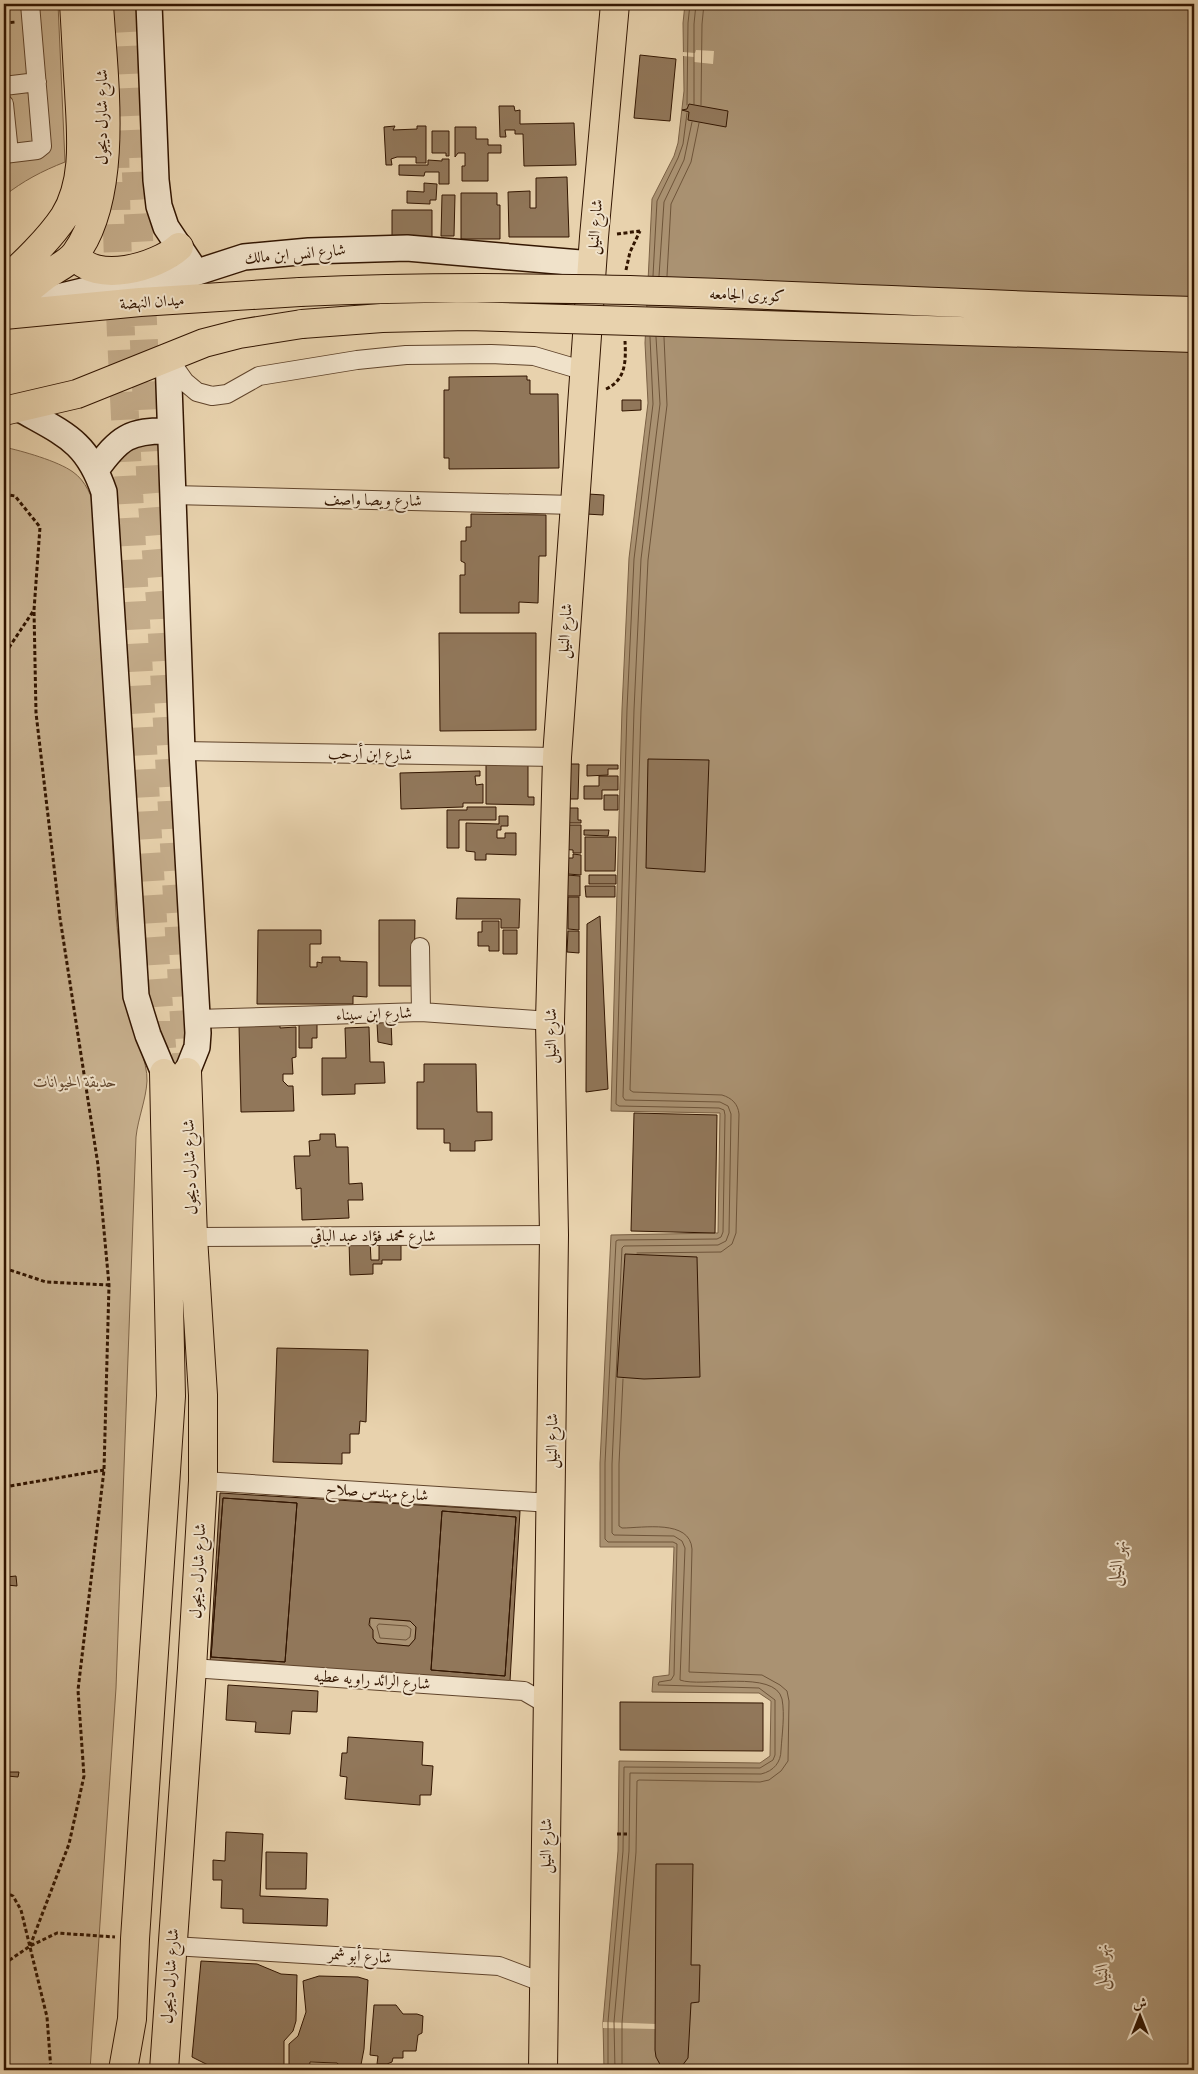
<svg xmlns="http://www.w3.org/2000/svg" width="1198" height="2074" viewBox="0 0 1198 2074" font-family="'Libre Bodoni',Amiri,serif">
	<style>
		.green { fill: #c9b290; stroke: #7e6448 }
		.water { fill: #aa9272; stroke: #7a6044 }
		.pier { fill: #e8d2ad }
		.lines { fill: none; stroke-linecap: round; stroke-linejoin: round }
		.shore { stroke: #6e5439; stroke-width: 1 }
		.building { fill: #91775a; stroke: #321500; fill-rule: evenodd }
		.primary-tunnel { stroke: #c4ac8a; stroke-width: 28; stroke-dasharray: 28 14; stroke-linecap: butt }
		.street-casing { stroke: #60442b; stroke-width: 20 }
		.secondary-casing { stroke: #321500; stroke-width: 28 }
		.primary-casing { stroke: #321500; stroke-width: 30 }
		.path { stroke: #321500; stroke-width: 3; stroke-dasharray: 4 2.5; stroke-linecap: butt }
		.street { stroke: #f0e2ca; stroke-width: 18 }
		.secondary { stroke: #f0e2ca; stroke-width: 25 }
		.primary { stroke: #e8d2ad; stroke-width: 28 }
		.primary-bridge-casing { stroke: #321500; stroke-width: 30; stroke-linecap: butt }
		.primary-bridge { stroke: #e8d2ad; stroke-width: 28 }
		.labels { text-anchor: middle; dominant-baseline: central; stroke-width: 4; stroke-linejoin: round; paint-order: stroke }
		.street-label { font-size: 16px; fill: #321500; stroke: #f0e2ca }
		.park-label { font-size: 16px; font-style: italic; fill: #5f442b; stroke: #f0e2ca }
		.water-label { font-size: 18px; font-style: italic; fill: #62472e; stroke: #f0e2ca }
	</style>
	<rect width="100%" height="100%" fill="#e8d2ad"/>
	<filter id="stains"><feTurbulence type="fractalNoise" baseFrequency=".004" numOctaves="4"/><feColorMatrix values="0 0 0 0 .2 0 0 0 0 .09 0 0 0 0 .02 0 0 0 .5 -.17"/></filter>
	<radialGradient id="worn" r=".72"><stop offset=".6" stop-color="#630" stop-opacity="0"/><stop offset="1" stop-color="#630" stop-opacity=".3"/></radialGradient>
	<path class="green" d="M 4,4 L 58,4 L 65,162 C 42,171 23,181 4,196 Z
		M 4,447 C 22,451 58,461 73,472 C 86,481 92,497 96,511 L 116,915 C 119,948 122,981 130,1014 C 134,1033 148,1063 147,1081 C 146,1100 138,1118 136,1137 L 116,1688 L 90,2070 L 4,2070 Z"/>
	<path class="water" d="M 685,4 L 1194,4 L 1194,2070 L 604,2070 L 603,2022 L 618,1851 L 619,1761 L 760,1763 L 770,1756 L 771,1701 L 759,1693 L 652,1692 L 653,1677 L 669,1675 L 674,1547 L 600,1547 L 600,1463 L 611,1235 L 718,1233 L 720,1113 L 611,1111 L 622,709 L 629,558 L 648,403 L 645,343 L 652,199 L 674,156 L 678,143 L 684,91 L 683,23 Z
		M 370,1618 L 410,1621 L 416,1627 L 415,1639 L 409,1646 L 377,1643 L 373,1638 C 373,1630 369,1626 370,1618 Z"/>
	<path class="pier" d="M 696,50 L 714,51 L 713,64 L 694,62 L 694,57 L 683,56 L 683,52 L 695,53 Z
		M 603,2022 L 656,2024 L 656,2029 L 603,2028 Z"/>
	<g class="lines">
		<path class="shore" d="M 694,104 L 694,24 L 696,4
			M 687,105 L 688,23 L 690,4
			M 701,105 L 702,24 L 704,4
			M 653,276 L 657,201 L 678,158 L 683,144 L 687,113
			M 659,276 L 664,202 L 684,160 L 692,122
			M 667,276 L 671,204 L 691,162 L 699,123
			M 637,1253 L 721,1252 L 732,1244 L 736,1233 L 739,1114 C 738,1104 732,1098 722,1095 L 633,1092 L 630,1090 L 641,710 L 648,560 L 667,405 L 664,337
			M 379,1624 L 407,1626 L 411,1629 L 410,1637 L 406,1640 L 380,1638 L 377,1627 Z
			M 608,2070 L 608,2022 L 623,1851 L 624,1767 L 760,1768 L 773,1760 L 775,1755 L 775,1700 L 759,1688 L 658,1685 L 659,1682 L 671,1680 L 674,1675 L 677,1544 L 673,1542 L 608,1542 L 605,1539 L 605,1463 L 616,1241 L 618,1240 L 717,1239 L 721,1237 L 723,1232 L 725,1115 L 724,1110 L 719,1108 L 619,1106 L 616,1104 L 627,709 L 634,559 L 653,404 L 650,337
			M 615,2070 L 614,2022 L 629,1851 L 630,1773 L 761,1774 C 774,1771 781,1762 781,1750 C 782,1734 785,1715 782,1699 C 775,1669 701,1688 680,1680 L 685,1548 L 682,1541 L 674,1536 L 614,1535 L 612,1533 L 612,1464 L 622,1248 L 624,1246 L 718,1245 L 726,1241 L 729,1233 L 731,1114 L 728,1106 L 720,1102 L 625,1100 L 623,1097 L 634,710 L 641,559 L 660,404 L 656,337
			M 622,2070 L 622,2023 L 636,1852 L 637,1781 L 639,1780 L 760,1782 L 769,1780 L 781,1771 L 788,1761 L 789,1701 L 787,1691 L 780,1685 L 762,1675 L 689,1672 L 692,1549 C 690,1519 643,1528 622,1528 L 619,1526 L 619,1464 L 623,1379"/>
	</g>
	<path class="building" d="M 640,55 L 676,59 L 670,121 L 634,118 Z
		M 689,104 L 728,111 L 726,127 L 688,120 L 689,112 L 682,110 L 687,109 Z
		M 499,106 L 514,106 L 515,111 L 520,110 L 520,124 L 574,123 L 576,165 L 524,166 L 523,134 L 515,134 L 515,130 L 505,130 L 506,137 L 500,137 Z
		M 395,126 L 393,130 L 417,129 L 417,126 L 426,126 L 426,163 L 416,163 L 416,157 L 397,157 L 391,159 L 392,165 L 386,165 L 384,127 Z
		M 455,127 L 476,127 L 476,139 L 488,139 L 488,145 L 501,145 L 501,153 L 488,153 L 488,181 L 462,181 L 462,166 L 465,166 L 465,153 L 458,153 L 455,157 Z
		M 432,131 L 449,131 L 449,156 L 446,156 L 446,153 L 432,153 Z
		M 442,159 L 449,159 L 449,184 L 439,184 L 439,172 L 425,172 L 424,176 L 399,175 L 399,165 L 428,165 L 428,160 L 442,161 Z
		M 567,177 L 569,237 L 509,237 L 508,192 L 530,191 L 530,208 L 536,208 L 536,178 Z
		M 424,183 L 437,184 L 436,200 L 430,200 L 430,204 L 407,203 L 407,191 L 424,192 Z
		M 461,193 L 497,193 L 497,205 L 500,205 L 500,239 L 461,239 Z
		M 442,195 L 455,195 L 454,236 L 441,236 Z
		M 392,210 L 432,210 L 432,240 L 392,244 Z
		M 527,376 L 527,380 L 530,380 L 530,394 L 558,394 L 559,468 L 449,469 L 449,458 L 444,458 L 444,390 L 449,390 L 449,377 Z
		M 622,400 L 641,400 L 641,410 L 622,411 Z
		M 588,494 L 604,495 L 603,515 L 586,514 Z
		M 471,514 L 546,515 L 546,556 L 539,556 L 538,603 L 519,602 L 519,613 L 460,613 L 460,575 L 465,575 L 465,563 L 461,561 L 461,541 L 466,541 L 466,527 L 471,527 Z
		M 439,633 L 536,633 L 536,730 L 440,731 Z
		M 648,759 L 709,760 L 705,872 L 646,868 Z
		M 486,764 L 528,764 L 528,797 L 534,797 L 534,805 L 486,804 Z
		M 567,764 L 579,764 L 578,799 L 568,799 Z
		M 587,765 L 618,765 L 618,769 L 608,769 L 608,775 L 587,776 Z
		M 480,771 L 480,776 L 475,776 L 476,785 L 483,784 L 483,803 L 463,803 L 463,807 L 401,809 L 400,773 Z
		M 599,776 L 618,776 L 618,790 L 602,790 L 602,799 L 584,799 L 584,786 L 599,786 Z
		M 604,795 L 618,795 L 618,810 L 604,810 Z
		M 467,807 L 496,807 L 496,820 L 459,820 L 459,848 L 447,848 L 447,810 L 467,810 Z
		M 568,808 L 578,808 L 578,820 L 581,820 L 581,823 L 562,823 Z
		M 499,816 L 508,816 L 508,826 L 501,826 L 501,830 L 497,830 L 497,838 L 505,838 L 505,833 L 516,833 L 516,855 L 486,854 L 486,860 L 475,860 L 475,852 L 466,851 L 466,823 L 499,824 Z
		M 561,825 L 581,825 L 581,853 L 573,853 L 573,850 L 560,849 Z
		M 584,830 L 609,830 L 608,836 L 584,835 Z
		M 585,837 L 616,837 L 615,871 L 585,871 Z
		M 573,854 L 581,855 L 581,875 L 568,874 L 568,858 L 573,858 Z
		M 567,875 L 580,876 L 580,896 L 567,896 Z
		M 589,875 L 616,875 L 616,884 L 589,884 Z
		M 585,886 L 615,886 L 615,897 L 586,897 Z
		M 568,897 L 579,897 L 579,930 L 568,929 Z
		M 457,898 L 520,899 L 519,928 L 501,928 L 501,919 L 456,919 Z
		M 600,916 L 608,1089 L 586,1092 L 587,924 Z
		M 379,920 L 415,920 L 414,986 L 379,986 Z
		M 482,921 L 499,921 L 499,951 L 489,951 L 489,946 L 478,946 L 478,932 L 482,932 Z
		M 258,930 L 321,930 L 321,944 L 310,944 L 310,967 L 317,967 L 317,962 L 322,963 L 322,957 L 340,957 L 340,961 L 367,962 L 367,997 L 353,996 L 353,1004 L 257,1004 Z
		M 503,930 L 517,930 L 517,954 L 503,954 Z
		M 568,931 L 579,931 L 579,953 L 567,952 Z
		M 299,1021 L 317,1021 L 317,1038 L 312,1038 L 312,1048 L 299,1048 Z
		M 391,1022 L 392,1045 L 378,1042 L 377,1023 Z
		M 280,1024 L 280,1028 L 296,1027 L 296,1057 L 292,1058 L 293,1074 L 283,1074 L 283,1081 L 288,1086 L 293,1086 L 294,1111 L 241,1112 L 239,1025 Z
		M 369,1027 L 370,1062 L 384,1062 L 385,1083 L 355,1084 L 355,1094 L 322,1095 L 322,1058 L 346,1058 L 345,1028 Z
		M 424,1064 L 476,1064 L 477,1112 L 492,1112 L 492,1140 L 475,1141 L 475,1151 L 450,1151 L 450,1143 L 444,1143 L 444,1129 L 417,1129 L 417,1082 L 424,1082 Z
		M 634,1113 L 717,1115 L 715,1233 L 631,1231 Z
		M 320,1134 L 335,1134 L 336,1147 L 348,1147 L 349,1184 L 362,1183 L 363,1200 L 348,1200 L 349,1218 L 302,1220 L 301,1188 L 296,1189 L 294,1156 L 310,1156 L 309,1141 L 320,1140 Z
		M 379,1239 L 401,1239 L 401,1260 L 382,1260 L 382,1264 L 373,1264 L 373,1274 L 350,1275 L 349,1241 L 370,1240 L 371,1260 L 379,1260 Z
		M 625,1254 L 697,1257 L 700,1377 L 644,1379 L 617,1377 Z
		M 277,1348 L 368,1350 L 366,1422 L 360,1421 L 359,1434 L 350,1434 L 350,1453 L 342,1453 L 342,1464 L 273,1462 Z
		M 220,1493 L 520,1511 L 510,1681 L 210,1663 ZM 223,1498 L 297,1503 L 285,1662 L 211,1657 ZM 442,1511 L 516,1517 L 505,1676 L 431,1670 ZM 370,1618 L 410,1621 L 416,1627 L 415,1639 L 409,1646 L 377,1643 L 373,1638 L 373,1630 L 369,1625 Z
		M 223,1498 L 297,1503 L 285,1662 L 211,1657 Z
		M 442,1511 L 516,1517 L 505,1676 L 431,1670 Z
		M 4,1568 L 6,1568 L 6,1577 L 16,1576 L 17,1586 L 7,1585 L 8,1596 L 4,1596 Z
		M 228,1685 L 318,1691 L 317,1712 L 292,1711 L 290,1734 L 255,1732 L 256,1722 L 226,1720 Z
		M 620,1702 L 763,1703 L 763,1751 L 620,1750 Z
		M 348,1737 L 423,1742 L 422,1765 L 433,1766 L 431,1795 L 420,1795 L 420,1805 L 345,1799 L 347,1777 L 340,1776 L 342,1753 L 347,1753 Z
		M 4,1764 L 4,1772 L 19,1772 L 18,1777 L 7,1776 L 6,1782 L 4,1782 Z
		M 226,1832 L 263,1834 L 260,1896 L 328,1899 L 327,1926 L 243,1923 L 243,1909 L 221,1908 L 222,1880 L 213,1880 L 213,1860 L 225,1861 Z
		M 266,1852 L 307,1853 L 306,1889 L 266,1889 Z
		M 656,1864 L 693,1864 L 691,1965 L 700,1965 L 699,2002 L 691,2003 L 688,2058 L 679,2070 L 663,2070 L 656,2057 L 655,2050 Z
		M 201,1961 L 257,1964 L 281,1974 L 297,1975 L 296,2021 L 293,2031 L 284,2041 L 284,2070 L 218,2070 L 192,2057 Z
		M 319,1976 L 358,1977 L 368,1980 L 364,2049 L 360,2070 L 345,2070 L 337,2063 L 310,2062 L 309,2070 L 289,2070 L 289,2044 L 298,2036 L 306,2012 L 303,1981 Z
		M 374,2005 L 396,2005 L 403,2014 L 417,2014 L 423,2016 L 422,2033 L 418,2035 L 416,2051 L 403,2051 L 403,2058 L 393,2058 L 392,2062 L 387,2064 L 377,2064 L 378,2056 L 370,2055 Z"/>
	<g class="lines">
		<path class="primary-tunnel" d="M 128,4 L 151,492 L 160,601 L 187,1072
			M 115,140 C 117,295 127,449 135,603 C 144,759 151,915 164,1071"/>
		<g class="street-casing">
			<path id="street" d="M 4,86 L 37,82
				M 4,104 L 9,153
				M 4,154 L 37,150 L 42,146 L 30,4
				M 168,358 L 185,382 L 197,392 L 212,396 L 227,394 L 259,376 L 357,360 L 406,355 L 491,354 L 534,356 L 585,371
				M 172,495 L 574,505
				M 182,751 L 557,757
				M 420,947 L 421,1012
				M 197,1019 L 421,1012 L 550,1021
				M 193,1237 L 554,1235
				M 203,1481 L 551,1503
				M 192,1668 L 524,1691 L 548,1705
				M 173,1946 L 499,1966 L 544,1983"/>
		</g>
		<g class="secondary-casing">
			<path id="secondary" d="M 149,4 L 156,180 L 159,206 L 166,227 L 190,263
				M 29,304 L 87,290 L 179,278 L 244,257 L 309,251 L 407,248 L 592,264
				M 168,357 L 182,751 L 198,1033 L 197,1047 L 187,1072
				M 20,409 C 64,434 87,441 104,492 L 136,996 L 148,1035 L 164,1073
				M 96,470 C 119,438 129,430 170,431"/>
		</g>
		<g class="primary-casing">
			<path id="primary" d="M 75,255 C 95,285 157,267 179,247
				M 4,281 C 23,265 50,238 64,217 C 87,181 81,132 79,91 C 77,62 76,33 74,4
				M 4,309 C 18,298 31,287 45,276 C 55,269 69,263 76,253 C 120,192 103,75 99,4
				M 4,315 L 140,302 L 300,292
				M 4,411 L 77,394 L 204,343 L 239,334 L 302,324
				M 123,2070 L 132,2019 L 135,1939 L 171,1396 L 164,1073
				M 164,2070 L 192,1668 L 203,1481 L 203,1395 L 193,1237 L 187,1072
				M 543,2070 L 554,1235 L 550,1021 L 557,757 L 594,237 L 615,4"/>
		</g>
		<path class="path" d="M 4,23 L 16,22
			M 617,234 L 640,231
			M 626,270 L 630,252 L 640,231
			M 606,389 C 626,380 626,361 625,341
			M 4,494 L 15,496 L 40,527 L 34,610 L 4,655
			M 4,1268 L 46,1282 L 109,1285
			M 4,1487 L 104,1470
			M 617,1834 L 627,1834
			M 4,1892 L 13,1896 L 21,1910 L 47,2017 L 51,2070
			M 30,1946 L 69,1844 L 84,1776 L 78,1690 L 104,1470 L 109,1285 L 98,1165 L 60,918 L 36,713 L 34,610
			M 4,1964 L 30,1946 L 57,1933 L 115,1937"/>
		<use href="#street" class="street"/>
		<use href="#secondary" class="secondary"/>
		<use href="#primary" class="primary"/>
		<g class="primary-bridge-casing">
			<path id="primary-bridge" d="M 300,292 C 598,278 896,305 1194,311
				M 302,324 L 382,318 L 468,316 L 1194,338"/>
		</g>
		<use href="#primary-bridge" class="primary-bridge"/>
	</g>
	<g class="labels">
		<g class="street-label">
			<text transform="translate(102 117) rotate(-90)">شارع شارل ديجول</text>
			<text transform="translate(595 227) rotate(-85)">شارع النيل</text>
			<text transform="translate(295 254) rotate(-5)">شارع انس ابن مالك</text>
			<text transform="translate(747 295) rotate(2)">كوبرى الجامعه</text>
			<text transform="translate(152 302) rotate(-4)">ميدان النهضة</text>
			<text transform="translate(373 500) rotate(1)">شارع ويصا واصف</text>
			<text transform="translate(565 631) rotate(-86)">شارع النيل</text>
			<text transform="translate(370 754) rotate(1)">شارع ابن أرحب</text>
			<text transform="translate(374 1014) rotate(-2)">شارع ابن سيناء</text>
			<text transform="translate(551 1036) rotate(-90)">شارع النيل</text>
			<text transform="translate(190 1167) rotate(-92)">شارع شارل ديجول</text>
			<text x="373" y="1236">شارع محمد فؤاد عبد الباقي</text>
			<text transform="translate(552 1441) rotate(-89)">شارع النيل</text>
			<text transform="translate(377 1492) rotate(4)">شارع مهندس صلاح</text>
			<text transform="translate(198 1571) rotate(-87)">شارع شارل ديجول</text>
			<text transform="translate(372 1680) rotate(4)">شارع الرائد راويه عطيه</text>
			<text transform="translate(546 1846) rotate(-89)">شارع النيل</text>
			<text transform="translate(360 1956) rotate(4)">شارع أبو شمر</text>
			<text transform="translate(170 1976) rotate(-86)">شارع شارل ديجول</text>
		</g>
		<g class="park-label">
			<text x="75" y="1082">حديقة الحيوانات</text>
		</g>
		<g class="water-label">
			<text transform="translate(1117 1563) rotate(-81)">نهر النيل</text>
			<text transform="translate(1102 1967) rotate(-89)">نهر النيل</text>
		</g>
	</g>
	<rect width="1198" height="2074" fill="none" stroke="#e8d2ad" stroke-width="20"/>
	<rect x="5" y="5" width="1188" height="2064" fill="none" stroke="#321500" stroke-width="2.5"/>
	<rect x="10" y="10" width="1178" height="2054" fill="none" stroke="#321500"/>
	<g transform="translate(1140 2016)" stroke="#f0e2ca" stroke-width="4" paint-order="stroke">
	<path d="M0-4L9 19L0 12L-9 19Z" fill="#321500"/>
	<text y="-8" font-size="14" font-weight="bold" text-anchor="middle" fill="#321500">ش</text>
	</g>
	<rect width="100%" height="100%" filter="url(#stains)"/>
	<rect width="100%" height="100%" fill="url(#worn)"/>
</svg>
